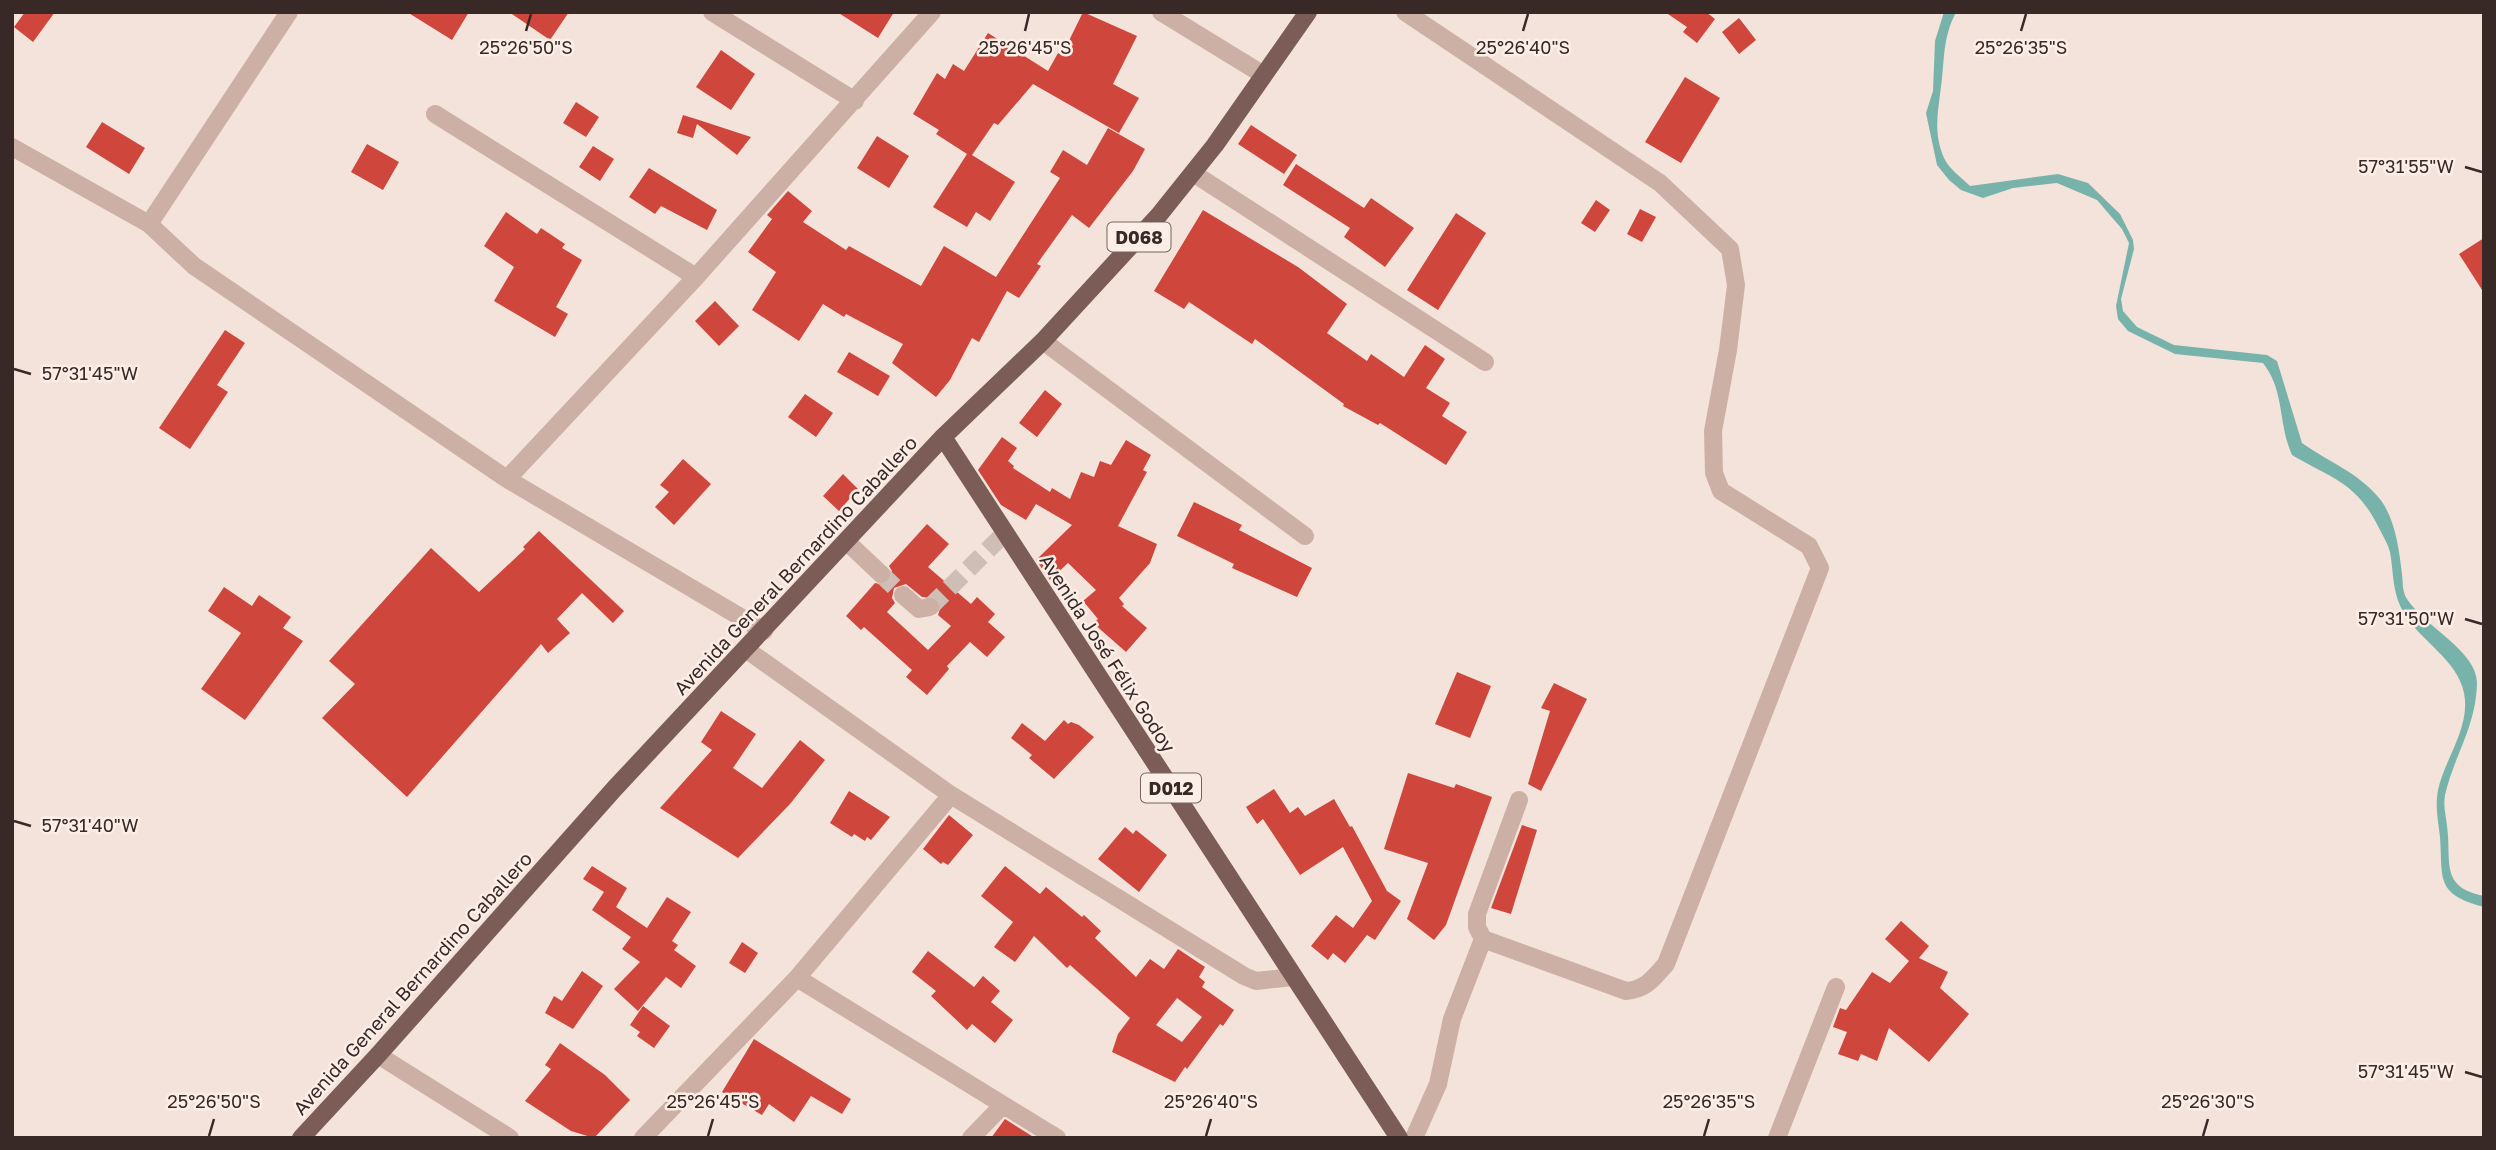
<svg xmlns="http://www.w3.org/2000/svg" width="2496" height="1150" viewBox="0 0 2496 1150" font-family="'Golos Text',sans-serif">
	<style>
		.water { fill: #77b3ab }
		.building { fill: #cf463c; fill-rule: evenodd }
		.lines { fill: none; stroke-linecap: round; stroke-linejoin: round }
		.minor-tunnel { stroke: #cebeb6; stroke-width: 18; stroke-dasharray: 18 9; stroke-linecap: butt }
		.minor { stroke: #cdb0a5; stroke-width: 18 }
		.major { stroke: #7b5c57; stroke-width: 18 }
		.ticks { fill: none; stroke: #382927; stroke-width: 2.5 }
		.labels { text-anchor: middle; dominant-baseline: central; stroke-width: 5; stroke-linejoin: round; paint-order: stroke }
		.shield { fill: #fbeee7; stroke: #726461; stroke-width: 2 }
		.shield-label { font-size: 18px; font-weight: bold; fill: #382927 }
		.street-label { font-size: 19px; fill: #382927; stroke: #fbeee7 }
		.ticks-label { font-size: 18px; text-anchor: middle; fill: #382927; stroke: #fbeee7; stroke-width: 5; stroke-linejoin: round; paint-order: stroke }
	</style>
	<rect width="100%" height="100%" fill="#f3e3da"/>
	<path class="water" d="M 1944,12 L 1956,12 C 1942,40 1945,58 1941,87 C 1938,112 1933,133 1944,158 C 1949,169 1962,178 1970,186 L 2058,174 L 2088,183 L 2120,214 L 2133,240 L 2134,249 L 2121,299 L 2123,311 L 2137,327 L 2174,345 L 2267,355 L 2277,361 L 2302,443 C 2327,461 2359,473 2379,498 C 2395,517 2399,549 2402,574 C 2403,582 2402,592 2407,599 C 2425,627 2477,651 2477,683 C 2476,727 2454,756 2445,795 C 2443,807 2446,815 2447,826 C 2452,861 2439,887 2484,896 L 2484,907 C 2435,894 2443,879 2440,837 C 2438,820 2435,807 2438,790 C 2445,758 2471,727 2464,693 C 2457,659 2421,642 2404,613 C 2392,593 2394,574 2390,552 C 2388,544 2383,536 2379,528 C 2357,483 2333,479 2292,455 C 2278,424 2285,391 2263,363 L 2175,354 L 2128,331 L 2118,319 L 2116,306 L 2129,243 L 2122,229 L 2097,200 L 2057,183 L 2013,188 L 1983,198 L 1961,190 L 1949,180 L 1937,165 L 1926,113 L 1933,91 L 1935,41 Z"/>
	<path class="building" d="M 25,12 L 55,12 L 33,42 L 14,27 Z
		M 407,12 L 469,12 L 452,40 Z
		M 509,12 L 569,12 L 550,40 Z
		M 837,12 L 894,12 L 878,38 Z
		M 1083,12 L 1137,36 L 1113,84 L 1139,98 L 1119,133 L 1033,84 L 998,125 L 994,123 L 972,155 L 1015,182 L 990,221 L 976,212 L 967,227 L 933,207 L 967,154 L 936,134 L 939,130 L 913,114 L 937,73 L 945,79 L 953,64 L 964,71 L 988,33 L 1048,71 L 1058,53 L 1062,55 Z
		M 1665,12 L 1706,12 L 1715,19 L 1697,43 L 1683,32 L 1687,27 Z
		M 1739,18 L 1756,40 L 1739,54 L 1722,32 Z
		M 721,50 L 755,74 L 731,110 L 696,87 Z
		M 1685,77 L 1720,98 L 1681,163 L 1645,142 Z
		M 576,102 L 599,117 L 586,137 L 563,123 Z
		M 683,115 L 699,120 L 751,137 L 737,155 L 697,124 L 693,138 L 677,133 Z
		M 102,122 L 145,148 L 129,174 L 86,147 Z
		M 1251,125 L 1297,155 L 1284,174 L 1238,144 Z
		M 1108,128 L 1145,149 L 1133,171 L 1089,228 L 1072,215 L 1037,264 L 1041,266 L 1019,298 L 1007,291 L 979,342 L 972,338 L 950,380 L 936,397 L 892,363 L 903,344 L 846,314 L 844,317 L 823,304 L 799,341 L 752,310 L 776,272 L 748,252 L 772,219 L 767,215 L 788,191 L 812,211 L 803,222 L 846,250 L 849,246 L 921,286 L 944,246 L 996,277 L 1060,178 L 1050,172 L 1063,150 L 1087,165 Z
		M 877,136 L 909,156 L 889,188 L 857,168 Z
		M 367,144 L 399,162 L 383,190 L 351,172 Z
		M 593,146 L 614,159 L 600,181 L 579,167 Z
		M 1296,164 L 1364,208 L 1371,198 L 1414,228 L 1385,267 L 1344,237 L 1350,228 L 1283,185 Z
		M 649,168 L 717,210 L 707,230 L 661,206 L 655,214 L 629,197 Z
		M 1596,200 L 1610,210 L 1595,232 L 1581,223 Z
		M 1640,209 L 1656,217 L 1642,242 L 1627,234 Z
		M 1203,210 L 1298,267 L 1347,304 L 1327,333 L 1367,361 L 1371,354 L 1404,377 L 1425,345 L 1445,359 L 1426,388 L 1450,403 L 1442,416 L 1467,432 L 1446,465 L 1380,423 L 1378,425 L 1343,406 L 1344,404 L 1255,339 L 1252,344 L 1189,302 L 1184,309 L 1154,291 Z
		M 506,212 L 537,234 L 541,228 L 565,244 L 562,248 L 582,260 L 556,307 L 568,314 L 555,337 L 494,301 L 514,267 L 484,246 Z
		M 1456,213 L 1486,233 L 1438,310 L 1407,290 Z
		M 2484,238 L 2484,293 L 2459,254 Z
		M 715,301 L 739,326 L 719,346 L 695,321 Z
		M 225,330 L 245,343 L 217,385 L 228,392 L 190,449 L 159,428 Z
		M 849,352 L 890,376 L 878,396 L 837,372 Z
		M 1045,390 L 1062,404 L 1037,437 L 1019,423 Z
		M 805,394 L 833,413 L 816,437 L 788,417 Z
		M 1002,437 L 1017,448 L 1008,461 L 1014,466 L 1013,468 L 1050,492 L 1052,488 L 1070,499 L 1081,472 L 1094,477 L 1100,461 L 1111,465 L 1126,440 L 1151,455 L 1143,470 L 1147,472 L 1118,526 L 1157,544 L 1150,563 L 1119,598 L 1124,604 L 1122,606 L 1147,628 L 1126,652 L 1093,623 L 1098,619 L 1083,601 L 1096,590 L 1068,563 L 1050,580 L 1036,560 L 1072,525 L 1036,504 L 1026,520 L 1001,505 L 978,470 Z
		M 683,459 L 711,484 L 674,525 L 655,507 L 669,492 L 660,485 Z
		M 843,474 L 858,489 L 839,511 L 823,496 Z
		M 1194,502 L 1242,525 L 1239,530 L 1312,568 L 1297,597 L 1232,568 L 1234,564 L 1177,536 Z
		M 927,524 L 949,544 L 928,567 L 971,604 L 977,597 L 995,614 L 988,622 L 1005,637 L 987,657 L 970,642 L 947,666 L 949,669 L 927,695 L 906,677 L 912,670 L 864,627 L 861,630 L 846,616 L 875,583 L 884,585 L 890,581 L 892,571 L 889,566 ZM 906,584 L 922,597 L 938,599 L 941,606 L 938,615 L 951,626 L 928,650 L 887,612 L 895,603 L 892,598 L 894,588 Z
		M 539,531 L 624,611 L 613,623 L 582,593 L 557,619 L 570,633 L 548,653 L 541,644 L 407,797 L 322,718 L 355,684 L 329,661 L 431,548 L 479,592 L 525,549 L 523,547 Z
		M 224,587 L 252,606 L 259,595 L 291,617 L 283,628 L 303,641 L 245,720 L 201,689 L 241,633 L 208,611 Z
		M 1457,672 L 1491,686 L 1470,738 L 1435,724 Z
		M 1554,683 L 1587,699 L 1541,791 L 1528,784 L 1550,711 L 1541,708 Z
		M 721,711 L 756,734 L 733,768 L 762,788 L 800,740 L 825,760 L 790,804 L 738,858 L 660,808 L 712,750 L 701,742 Z
		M 1064,720 L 1068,724 L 1071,722 L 1079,725 L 1094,737 L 1054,779 L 1029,758 L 1032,755 L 1011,738 L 1022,723 L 1045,741 Z
		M 1408,773 L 1454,788 L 1456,784 L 1492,797 L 1446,925 L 1434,940 L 1407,919 L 1428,863 L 1384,849 Z
		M 1274,789 L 1290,813 L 1298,807 L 1305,816 L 1334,799 L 1350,827 L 1352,826 L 1387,891 L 1401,901 L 1375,940 L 1367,935 L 1345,963 L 1333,953 L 1328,960 L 1311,946 L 1336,915 L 1353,928 L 1372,901 L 1343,847 L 1300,875 L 1263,819 L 1257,824 L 1246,807 Z
		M 849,791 L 890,817 L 871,840 L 867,837 L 865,841 L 854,834 L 852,837 L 830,823 Z
		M 949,815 L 973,835 L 948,865 L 943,862 L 941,864 L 923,849 Z
		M 1522,825 L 1537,830 L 1511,914 L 1491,908 Z
		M 1125,827 L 1133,834 L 1136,830 L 1167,855 L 1139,892 L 1098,859 Z
		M 592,866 L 627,888 L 616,907 L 647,928 L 667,897 L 691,912 L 672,941 L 678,945 L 674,950 L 696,966 L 681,988 L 666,977 L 638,1011 L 614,989 L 640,962 L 622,949 L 631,937 L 592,910 L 604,892 L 583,879 Z
		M 1005,866 L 1040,894 L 1046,887 L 1082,917 L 1084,915 L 1101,931 L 1095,938 L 1136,977 L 1150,959 L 1164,969 L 1178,949 L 1205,967 L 1199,977 L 1205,982 L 1202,987 L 1234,1010 L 1223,1026 L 1220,1024 L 1187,1069 L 1185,1067 L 1175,1082 L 1112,1052 L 1118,1034 L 1130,1018 L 1070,965 L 1067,968 L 1034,936 L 1015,962 L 994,947 L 1013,922 L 981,896 ZM 1177,998 L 1202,1017 L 1182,1042 L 1156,1025 Z
		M 1901,921 L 1929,946 L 1919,958 L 1948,972 L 1940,988 L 1969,1014 L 1929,1062 L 1889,1028 L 1877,1061 L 1861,1054 L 1858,1061 L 1838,1054 L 1847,1032 L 1833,1027 L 1840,1008 L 1846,1010 L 1872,972 L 1890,983 L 1909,961 L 1885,939 Z
		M 742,942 L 758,953 L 745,973 L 729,963 Z
		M 928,951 L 974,987 L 983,976 L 1000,991 L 991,1002 L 1013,1020 L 995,1043 L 972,1024 L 967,1030 L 931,996 L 936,991 L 912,972 Z
		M 582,971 L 603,986 L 573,1029 L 545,1013 L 554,996 L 562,1001 Z
		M 643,1006 L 670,1026 L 654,1048 L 637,1036 L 640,1032 L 630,1025 Z
		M 754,1039 L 851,1099 L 842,1114 L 811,1096 L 794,1122 L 769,1104 L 762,1115 L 722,1092 Z
		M 560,1043 L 605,1075 L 630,1100 L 594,1138 L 571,1131 L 525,1101 L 551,1069 L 545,1065 Z
		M 1005,1119 L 1035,1138 L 991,1138 Z"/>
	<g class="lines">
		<path class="minor-tunnel" d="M 881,574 L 903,595
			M 930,607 L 1005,533"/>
		<path class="minor" d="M 712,12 L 855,101
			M 1161,12 L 1262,74
			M 1405,12 L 1660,183 L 1730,249 L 1736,285 L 1728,350 L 1713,431 L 1714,473 L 1721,491 L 1809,546 L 1820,568 L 1666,964 C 1653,979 1646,989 1626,991 L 1483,939
			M 435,114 L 696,277
			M 12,147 L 149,224 L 194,266 L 507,479 L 764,631
			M 1193,173 L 1485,362
			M 149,224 L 289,12
			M 1043,341 L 1305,536
			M 507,479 L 696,277 L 932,12
			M 847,542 L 881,574
			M 903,595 L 919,609 L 930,607
			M 747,650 L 951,795 L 1244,976 L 1256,981 L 1294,977
			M 797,978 L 1057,1138
			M 378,1055 L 510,1138
			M 643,1138 L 797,978 L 951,795
			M 971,1138 L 1002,1106
			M 1414,1138 L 1438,1084 L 1452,1019 L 1483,939 L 1477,927 L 1477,914 L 1519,800
			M 1777,1138 L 1836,987"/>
		<path class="major" d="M 943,437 L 1399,1138
			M 301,1138 L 378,1055 L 615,788 L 943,437 L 1043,341 L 1159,215 L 1215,145 L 1308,12"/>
	</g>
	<path class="ticks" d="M 526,31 L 531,14M 1025,31 L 1029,14M 1523,31 L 1528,14M 2021,31 L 2026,14M 2465,167 L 2482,172M 14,369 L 31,374M 2465,619 L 2482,624M 14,821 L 31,826M 2465,1072 L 2482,1077M 209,1136 L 214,1119M 708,1136 L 713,1119M 1206,1136 L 1211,1119M 1704,1136 L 1709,1119M 2203,1136 L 2208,1119"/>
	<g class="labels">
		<g class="shield">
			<rect x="1107.5" y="222.5" width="63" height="29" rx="5"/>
			<rect x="1141" y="773.5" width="60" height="29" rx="5"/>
		</g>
		<g class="shield-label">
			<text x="1139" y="237">D068</text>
			<text x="1171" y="788">D012</text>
		</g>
		<g class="street-label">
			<text transform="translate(795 565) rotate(-47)">Avenida General Bernardino Caballero</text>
			<text transform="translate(1108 653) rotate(57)">Avenida José Félix Godoy</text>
			<text transform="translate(412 983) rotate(-48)">Avenida General Bernardino Caballero</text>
		</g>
	</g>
	<g class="ticks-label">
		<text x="526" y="54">25°26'50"S</text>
		<text x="1025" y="54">25°26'45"S</text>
		<text x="1523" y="54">25°26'40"S</text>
		<text x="2021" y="54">25°26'35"S</text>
		<text x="2406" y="173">57°31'55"W</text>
		<text x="90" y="380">57°31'45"W</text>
		<text x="2406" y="625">57°31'50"W</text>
		<text x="90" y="832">57°31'40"W</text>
		<text x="2406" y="1078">57°31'45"W</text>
		<text x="214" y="1108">25°26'50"S</text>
		<text x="713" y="1108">25°26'45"S</text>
		<text x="1211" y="1108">25°26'40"S</text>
		<text x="1709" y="1108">25°26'35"S</text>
		<text x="2208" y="1108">25°26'30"S</text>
	</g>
	<rect width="2496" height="1150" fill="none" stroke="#382927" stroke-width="28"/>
</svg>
